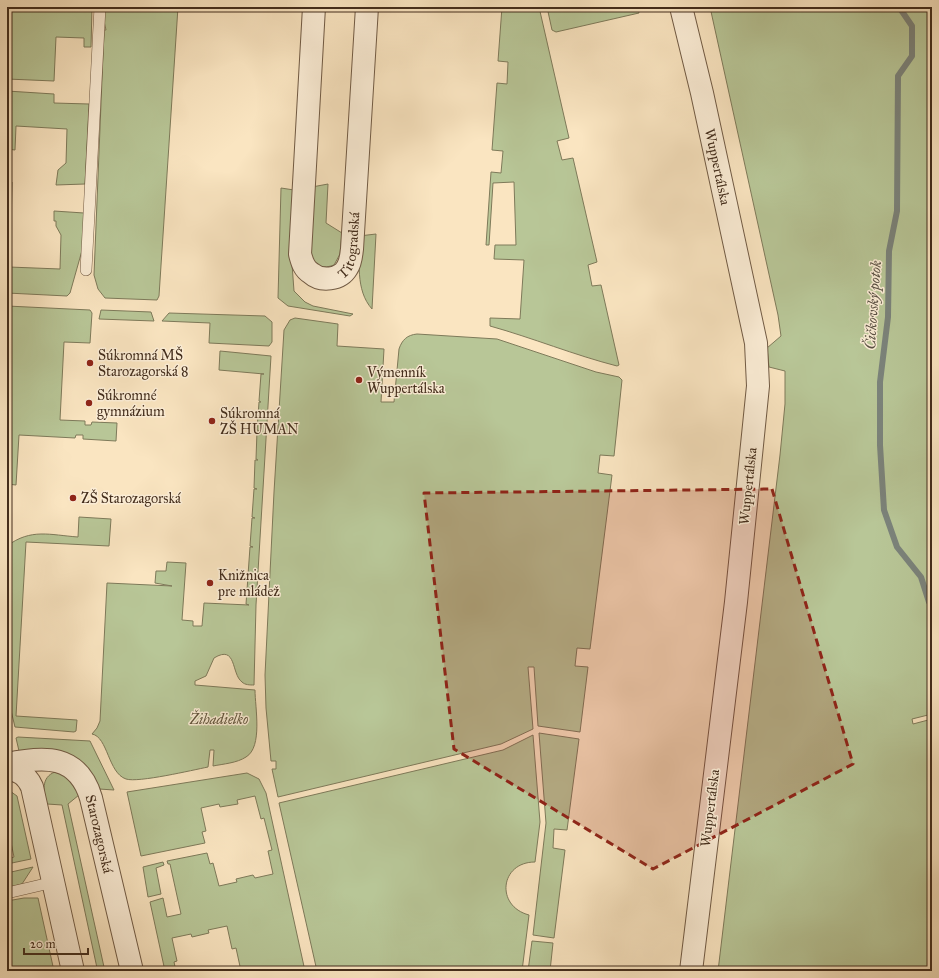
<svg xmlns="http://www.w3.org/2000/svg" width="939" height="978" viewBox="0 0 939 978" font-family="'IM FELL Great Primer',serif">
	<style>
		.green { fill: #b8c697; stroke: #7e7a5a }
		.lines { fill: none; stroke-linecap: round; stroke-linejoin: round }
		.stream { stroke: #7b837b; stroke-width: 6 }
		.service-casing { stroke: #715b45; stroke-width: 12 }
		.minor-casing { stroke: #715b45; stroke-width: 24 }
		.service { stroke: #fceed7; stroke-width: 11 }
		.minor { stroke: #fceed7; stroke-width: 22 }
		.marked { fill: #8f2418; fill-opacity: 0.2; stroke: #8f2418; stroke-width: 3; stroke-dasharray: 8 5; stroke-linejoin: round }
		.poi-dot { fill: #8f2418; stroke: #fceed7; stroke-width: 1.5 }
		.labels { text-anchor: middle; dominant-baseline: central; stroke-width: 3; stroke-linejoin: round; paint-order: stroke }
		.street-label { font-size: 14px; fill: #432d1c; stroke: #fceed7 }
		.poi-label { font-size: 14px; fill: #432d1c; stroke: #fceed7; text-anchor: start }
		.park-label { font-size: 14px; font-style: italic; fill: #60533b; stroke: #fceed7 }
		.water-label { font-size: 15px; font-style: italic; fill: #5a5144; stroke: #fceed7 }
	</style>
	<rect width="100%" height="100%" fill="#fae5c1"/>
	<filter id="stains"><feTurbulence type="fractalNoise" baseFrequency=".005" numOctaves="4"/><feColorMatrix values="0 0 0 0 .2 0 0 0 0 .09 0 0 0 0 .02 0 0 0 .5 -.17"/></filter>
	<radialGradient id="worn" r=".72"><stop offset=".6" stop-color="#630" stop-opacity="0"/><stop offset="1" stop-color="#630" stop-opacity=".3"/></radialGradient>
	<path class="green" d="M 7,7 L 92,7 L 91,47 L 84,47 L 84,38 L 56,37 L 54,81 L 7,79 Z
		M 104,7 L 178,7 L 159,296 L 157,300 L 105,298 L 98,289 L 94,275 L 104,30 L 106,30 L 104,21 Z
		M 502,7 L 539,7 L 569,138 L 557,141 L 562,160 L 573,158 L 597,262 L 588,265 L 592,286 L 601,285 L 619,365 L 617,366 C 574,355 533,338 490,326 L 490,318 L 520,319 L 524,260 L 494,259 L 495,245 L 516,245 L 514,182 L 493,183 L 489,245 L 486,245 L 491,172 L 501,173 L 503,151 L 492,150 L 497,83 L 507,84 L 508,62 L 498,61 Z
		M 547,7 L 638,7 L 639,13 L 556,32 L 552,30 Z
		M 710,7 L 932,7 L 932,714 L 912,719 L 913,724 L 932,719 L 932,971 L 718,971 L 780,455 L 785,404 L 785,371 L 769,367 L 767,348 L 781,336 L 778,315 Z
		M 7,91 L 54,94 L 54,103 L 89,104 L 85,184 L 56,185 L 58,170 L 66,163 L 67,129 L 16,126 L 15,150 L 7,149 Z
		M 7,181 L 12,182 L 11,228 L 7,228 Z
		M 328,184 L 326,223 L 342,233 L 340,254 L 334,265 C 323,269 317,267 310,257 L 312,187 Z
		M 281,188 L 294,190 L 292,264 L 294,291 L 305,302 L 313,306 L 353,314 L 350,316 L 288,306 L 278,298 Z
		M 54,211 L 84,213 L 83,247 L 70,293 L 67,296 L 7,293 L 7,243 L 10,243 L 9,267 L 60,269 L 61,235 L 56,226 L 56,221 L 54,221 Z
		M 376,234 L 372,309 C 355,290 360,261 359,236 Z
		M 7,306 L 90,310 L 92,313 L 90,343 L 64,342 L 60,420 L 85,421 L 85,425 L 91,425 L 92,422 L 117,423 L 116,441 L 83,439 L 83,435 L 76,435 L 75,438 L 19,435 L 16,485 L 7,484 Z
		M 101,310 L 151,312 L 154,321 L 99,319 Z
		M 169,313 L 265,316 L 272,322 L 272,342 L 269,346 L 209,343 L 210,323 L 162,321 Z
		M 295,318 L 338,324 L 337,346 L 384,349 L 381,402 L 394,402 L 399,349 C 402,340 407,335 417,334 L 497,339 L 596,372 L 619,377 L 622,380 L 614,456 L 600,455 L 598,473 L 612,475 L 590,649 L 577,648 L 575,666 L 588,667 L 580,732 L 538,726 L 534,667 L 528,667 L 533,729 L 501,744 L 278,797 L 272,769 L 276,769 L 276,761 L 271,761 L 266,708 L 265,675 L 274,492 L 284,330 L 290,320 Z
		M 220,351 L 271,356 L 256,605 L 254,685 C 250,685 245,685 242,682 C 231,674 237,644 214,658 L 206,676 L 195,681 L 195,685 L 255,690 C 255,707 263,747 246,757 C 237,763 223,764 213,766 L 214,750 L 210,750 L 208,767 C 193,770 138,783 126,779 C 108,773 108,737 92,734 L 97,728 L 100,721 L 107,583 L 172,586 L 155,583 L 156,571 L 166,571 L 167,562 L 186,563 L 182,620 L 193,621 L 193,626 L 202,626 L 204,603 L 249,605 L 246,604 L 248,576 L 251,576 L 248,575 L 250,547 L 253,547 L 250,546 L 252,518 L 255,518 L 252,517 L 254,489 L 257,489 L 254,488 L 255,460 L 258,460 L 256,459 L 257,431 L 260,431 L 257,430 L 259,402 L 261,402 L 259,401 L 261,374 L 264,374 L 219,370 Z
		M 79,517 L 111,519 L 109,546 L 26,542 L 16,716 L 77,720 L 76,731 L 74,732 L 15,727 L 7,694 L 7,546 C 31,528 50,535 78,537 Z
		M 539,733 L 579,739 L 567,830 L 554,829 L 553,848 L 565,850 L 554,938 L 533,935 L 546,823 Z
		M 533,735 L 540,822 L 535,862 C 500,862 495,906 529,915 L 522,971 L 317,971 L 279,803 L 503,750 Z
		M 18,737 L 90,741 L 114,790 L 99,789 C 79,746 61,753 19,751 L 16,738 Z
		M 55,772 C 68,774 73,785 79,795 L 68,804 L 104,967 L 121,969 L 121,971 L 91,971 L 97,968 L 62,805 L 47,804 C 43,792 41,777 55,772 Z
		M 247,773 L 259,779 L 266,793 L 305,971 L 241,971 L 236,948 L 232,949 L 227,926 L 208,930 L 209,933 L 192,937 L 191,934 L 172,938 L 177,961 L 174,962 L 176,971 L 165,971 L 150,902 L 163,898 L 167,917 L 181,914 L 170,864 L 168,864 L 167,861 L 207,853 L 210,864 L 213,863 L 219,886 L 237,882 L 236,879 L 253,875 L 255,878 L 273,874 L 268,851 L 272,850 L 264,818 L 261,819 L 255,796 L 237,800 L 238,804 L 220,807 L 219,804 L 201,808 L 206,831 L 202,832 L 205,843 L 141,856 L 127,792 Z
		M 7,789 L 17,796 L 31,859 L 7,864 L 7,859 L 14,857 L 7,823 Z
		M 163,862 L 164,865 L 156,868 L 161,894 L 148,897 L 143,867 Z
		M 33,867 L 22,884 L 7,888 L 7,873 Z
		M 24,898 L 38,898 L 54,971 L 7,971 L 7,901 Z
		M 532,941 L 553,943 L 550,971 L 528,971 Z"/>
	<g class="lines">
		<path class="stream" d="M 899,7 L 912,26 L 912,56 L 898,76 L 897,211 L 889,251 L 888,317 L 880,382 L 880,445 L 884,510 L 897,547 L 921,577 L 929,602"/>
		<g class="service-casing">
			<path id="service" d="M 86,270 L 100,7
				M 7,893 L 54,882"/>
		</g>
		<g class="minor-casing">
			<g id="minor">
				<path id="s1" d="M 314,7 L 300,254 C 302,262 304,269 311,273 C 321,282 340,280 347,268 C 351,262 351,256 352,249 L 367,7"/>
				<path id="s2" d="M 681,7 L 702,93 L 756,343 L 758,386 L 736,602 L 691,971"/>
				<path id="s3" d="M 7,764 C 44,756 78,754 91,798 L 132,971"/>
				<path d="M 7,769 C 20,770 27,776 32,787 L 73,971"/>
			</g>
		</g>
		<use href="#service" class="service"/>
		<use href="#minor" class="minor"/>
	</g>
	<path class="marked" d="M 772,489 L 853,764 L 653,869 L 454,749 L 424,493 Z"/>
	<g class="poi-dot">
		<circle cx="90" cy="363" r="4"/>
		<circle cx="359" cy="380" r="4"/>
		<circle cx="89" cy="403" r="4"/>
		<circle cx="212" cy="421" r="4"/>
		<circle cx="73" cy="498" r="4"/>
		<circle cx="210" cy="583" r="4"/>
	</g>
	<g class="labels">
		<g class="street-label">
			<text stroke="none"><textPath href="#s2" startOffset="164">Wuppertálska</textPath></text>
			<text stroke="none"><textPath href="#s1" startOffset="334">Titogradská</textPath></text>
			<text transform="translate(748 486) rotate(-84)">Wuppertálska</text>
			<text transform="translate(710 808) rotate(-83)">Wuppertálska</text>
			<text stroke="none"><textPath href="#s3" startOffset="140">Starozagorská</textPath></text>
		</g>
		<g class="poi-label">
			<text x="98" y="355">Súkromná MŠ<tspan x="98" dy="16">Starozagorská 8</tspan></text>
			<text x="367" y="372">Výmenník<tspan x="367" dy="16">Wuppertálska</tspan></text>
			<text x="97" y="395">Súkromné<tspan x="97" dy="16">gymnázium</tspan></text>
			<text x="220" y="413">Súkromná<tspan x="220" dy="16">ZŠ HUMAN</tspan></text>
			<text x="81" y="498">ZŠ Starozagorská</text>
			<text x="218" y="575">Knižnica<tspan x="218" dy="16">pre mládež</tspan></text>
		</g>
		<g class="park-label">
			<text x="219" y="719">Žihadielko</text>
		</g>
		<g class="water-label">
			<text transform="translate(873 305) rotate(-86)">Čičkovský potok</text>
		</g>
	</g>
	<rect width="939" height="978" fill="none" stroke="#fae5c1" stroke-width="24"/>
	<rect x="8" y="8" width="923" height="962" fill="none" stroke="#432d1c" stroke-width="2"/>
	<rect x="12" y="12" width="915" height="954" fill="none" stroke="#432d1c"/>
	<path d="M24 948v6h64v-6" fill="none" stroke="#432d1c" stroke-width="2"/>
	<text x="30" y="948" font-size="12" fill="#432d1c" stroke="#fceed7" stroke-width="3" paint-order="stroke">20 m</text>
	<rect width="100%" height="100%" filter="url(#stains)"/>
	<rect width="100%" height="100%" fill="url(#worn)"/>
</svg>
